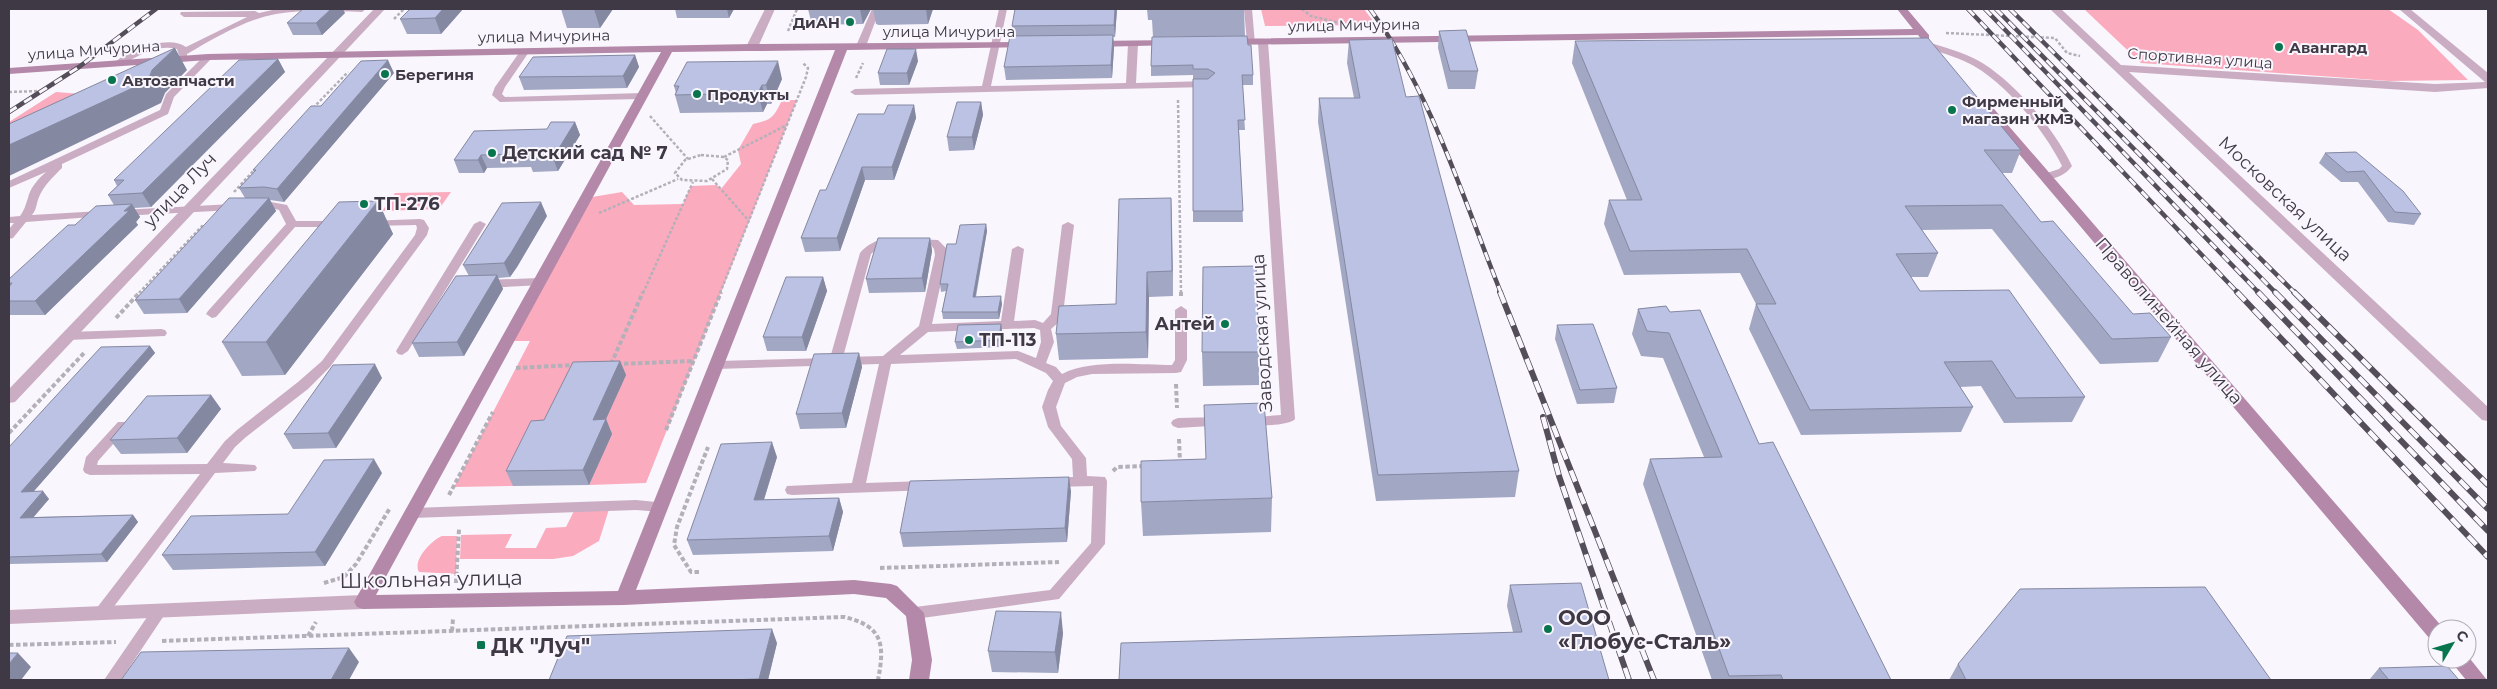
<svg xmlns="http://www.w3.org/2000/svg" width="2497" height="689" viewBox="0 0 2497 689" font-family="Montserrat,sans-serif">
	<style>
		.green { fill: #fbabbe }
		.lines { fill: none; stroke-linecap: round; stroke-linejoin: round }
		.path-far1 { stroke: #b4b0b9; stroke-width: 2.5; stroke-dasharray: 3 2; stroke-linecap: butt }
		.path { stroke: #b4b0b9; stroke-width: 4; stroke-dasharray: 4.5 2.5; stroke-linecap: butt }
		.lane { fill: #cbadc3; fill-rule: evenodd }
		.street { fill: #cbadc3; fill-rule: evenodd }
		.secondary { fill: #b488a9; fill-rule: evenodd }
		.rail-far1-casing { stroke: #544e5a; stroke-width: 4.5 }
		.rail-casing { stroke: #544e5a; stroke-width: 6 }
		.rail-far1 { stroke: #f9f6fd; stroke-width: 3; stroke-dasharray: 9; stroke-linecap: butt }
		.rail { stroke: #f9f6fd; stroke-width: 4.5; stroke-dasharray: 12; stroke-linecap: butt }
		.wall { fill: #a2a7c4 }
		.shaded-wall { fill: #8488a0 }
		.building { fill: #bcc2e4; stroke: #8488a0 }
		.poi-dot { fill: #08754f; stroke: #f9f6fd; stroke-width: 2 }
		.labels { text-anchor: middle; dominant-baseline: central; stroke-width: 4; stroke-linejoin: round; paint-order: stroke }
		.far-poi-label { font-size: 15px; font-weight: bold; fill: #3f3946; stroke: #f9f6fd; text-anchor: start }
		.far-street-label { font-size: 15px; fill: #3f3946; stroke: #f9f6fd }
		.poi-label { font-size: 18px; font-weight: bold; fill: #3f3946; stroke: #f9f6fd; text-anchor: start }
		.street-label { font-size: 18px; fill: #3f3946; stroke: #f9f6fd }
		.near-street-label { font-size: 21px; fill: #3f3946; stroke: #f9f6fd }
		.near-poi-label { font-size: 21px; font-weight: bold; fill: #3f3946; stroke: #f9f6fd; text-anchor: start }
	</style>
	<rect width="100%" height="100%" fill="#f9f6fd"/>
	<path class="green" d="M 1261,9 L 1364,9 L 1376,25 L 1265,26 Z
		M 2084,9 L 2388,9 L 2418,30 L 2468,80 L 2389,81 L 2141,63 Z
		M 56,92 L 106,96 L 9,147 L 9,122 Z
		M 782,100 L 797,100 L 646,483 L 589,485 L 611,434 L 599,434 L 625,375 L 538,435 L 513,486 L 454,487 L 530,341 L 507,341 L 586,198 L 622,192 L 634,205 L 683,204 L 691,186 L 717,185 L 721,189 L 741,164 L 738,150 L 753,124 C 772,120 774,117 782,100 Z
		M 451,192 L 439,209 L 382,211 L 395,193 Z
		M 610,506 L 599,541 L 573,556 L 553,559 L 460,559 L 461,535 L 512,534 L 505,548 L 536,548 L 546,528 L 566,527 L 576,507 Z
		M 442,536 L 457,536 L 456,574 L 419,572 C 412,560 432,540 442,536 Z"/>
	<g class="lines">
		<path class="path-far1" d="M 1302,9 L 1311,16 L 1339,23
			M 394,19 L 404,9
			M 788,31 L 797,9
			M 1946,33 L 2055,38 L 2067,53 L 2080,56
			M 856,78 L 863,63
			M 9,92 L 40,91 L 54,85
			M 1178,100 L 1181,293
			M 313,108 L 348,72
			M 650,116 L 688,159
			M 701,155 L 724,157 L 728,160 L 727,169 L 707,181 L 682,180 L 675,173 L 685,160 Z
			M 724,157 L 787,125
			M 712,179 L 749,221
			M 234,192 L 255,169
			M 599,213 L 678,179
			M 139,293 L 204,224
			M 643,293 L 693,182
			M 720,293 L 806,77 L 808,68 L 803,63"/>
		<path class="path" d="M 1181,292 L 1181,296
			M 116,318 L 140,292
			M 611,364 L 643,292
			M 617,364 L 694,361
			M 516,368 L 575,365
			M 1176,384 L 1177,408
			M 666,430 L 721,292
			M 9,433 L 85,352
			M 1179,439 L 1180,463
			M 1113,471 L 1117,467 L 1145,466
			M 449,495 L 493,412
			M 880,568 L 1059,562
			M 699,572 L 691,572 L 674,545 L 677,527 L 708,447
			M 324,583 L 344,577 L 356,564 L 390,508
			M 456,583 L 459,529
			M 452,631 L 453,619
			M 308,636 L 316,622
			M 162,641 L 844,617 C 883,626 885,644 878,680
			M 9,645 L 116,642"/>
		<path class="lane" d="M 277,9 L 366,9 L 362,12 C 334,11 304,9 276,14 C 244,20 215,38 187,54 L 187,61 L 181,61 L 177,49 C 157,44 139,55 122,65 L 119,66 L 114,63 C 127,50 170,34 186,47 L 247,17 L 184,17 L 180,14 L 181,12 L 255,11 L 259,13 Z
			M 872,9 L 880,9 L 866,46 L 861,49 L 858,48 L 856,46 Z
			M 999,9 L 1007,9 L 991,86 L 1126,83 L 1128,44 L 1133,41 L 1138,44 L 1136,83 L 1208,81 L 1213,84 L 1208,87 L 855,95 L 850,92 L 855,89 L 982,86 Z
			M 1244,9 L 1252,9 L 1255,44 L 1249,44 L 1247,42 Z
			M 1263,39 L 1268,42 L 1295,419 C 1290,426 1246,428 1241,421 L 1243,418 L 1281,415 L 1258,42 Z
			M 1934,44 C 1951,49 1970,55 1984,64 C 2018,86 2055,130 2072,166 C 2066,175 2052,181 2041,179 L 2040,177 L 2041,175 L 2059,169 L 2062,166 C 2045,131 2007,85 1974,66 C 1960,58 1945,54 1931,49 L 1931,45 Z
			M 524,49 L 529,52 L 505,87 L 502,94 L 505,97 L 642,93 L 647,96 L 642,99 L 500,102 L 492,95 L 495,87 L 521,50 Z
			M 208,54 L 213,57 L 174,97 L 168,114 L 62,164 L 62,168 C 53,177 44,185 39,197 C 36,204 37,209 32,215 L 101,211 L 105,212 L 107,214 L 105,216 L 26,222 L 13,238 L 9,239 L 9,229 L 14,223 L 9,223 L 9,217 L 20,216 C 25,209 25,206 28,198 C 30,188 38,179 46,172 L 9,188 L 9,181 L 160,110 L 166,94 L 205,55 Z
			M 271,202 L 287,205 L 296,221 L 337,221 L 343,224 L 337,227 L 295,227 L 216,317 L 212,318 L 206,314 L 208,311 L 286,224 L 279,210 L 271,208 L 121,216 L 115,213 L 121,210 Z
			M 420,219 L 424,220 L 429,228 L 427,235 L 330,367 L 308,389 L 246,437 L 235,447 L 223,463 L 255,465 L 257,468 L 255,471 L 215,473 L 106,617 L 101,619 L 96,617 L 93,613 L 96,609 L 200,474 L 90,475 L 85,473 L 83,470 L 86,457 L 118,422 L 128,422 L 130,425 L 98,461 L 97,465 L 207,464 L 225,441 L 237,430 L 298,382 L 322,361 L 415,235 L 417,228 L 416,225 L 372,226 L 368,225 L 366,223 L 368,221 Z
			M 480,221 L 486,224 L 408,351 L 402,355 L 398,354 L 396,351 L 474,224 Z
			M 1068,222 L 1074,225 L 1063,314 L 1059,322 L 1051,329 L 1054,342 L 1046,363 L 1056,367 L 1062,374 C 1091,359 1139,365 1172,365 L 1175,360 L 1175,310 L 1181,306 L 1187,310 L 1187,360 L 1181,372 L 1176,373 L 1092,374 L 1077,377 L 1065,383 L 1056,407 L 1061,426 L 1086,458 L 1087,476 L 1105,477 L 1107,481 L 1105,544 L 1059,599 L 915,619 L 910,617 L 907,613 L 910,609 L 915,607 L 1050,590 L 1091,543 L 1093,486 L 1054,487 L 1049,486 L 1047,482 L 1049,478 L 1073,477 L 1072,459 L 1048,427 L 1042,407 L 1048,390 L 1053,381 L 1046,373 L 1016,359 L 891,364 L 866,483 L 926,481 L 931,482 L 933,486 L 931,490 L 792,495 L 787,494 L 785,490 L 787,486 L 852,483 L 879,364 L 717,369 L 711,365 L 717,361 L 830,358 L 860,253 C 868,243 888,233 899,243 C 891,250 881,245 871,254 L 843,357 L 883,356 L 919,326 L 935,255 L 934,249 L 931,245 L 911,244 L 909,242 L 915,239 L 938,240 L 946,248 L 947,255 L 932,324 L 1001,321 L 1012,249 L 1018,246 L 1024,249 L 1014,321 L 1035,320 L 1043,323 L 1051,314 L 1062,225 ZM 1034,328 L 1040,330 L 1041,342 L 1036,358 L 1018,351 L 900,355 L 928,332 Z
			M 539,278 L 543,279 L 545,282 L 543,285 L 484,288 L 478,284 L 484,280 Z
			M 161,329 L 165,330 L 167,333 L 165,336 L 68,340 L 62,336 L 68,332 Z
			M 1221,417 L 1228,422 L 1226,425 L 1178,428 L 1173,426 L 1171,423 L 1173,420 L 1178,418 Z
			M 636,500 L 666,503 L 668,507 L 666,511 L 661,512 L 636,510 L 413,518 L 408,517 L 406,513 L 408,509 L 413,508 Z
			M 159,605 L 164,607 L 167,611 L 121,680 L 104,680 L 154,607 Z"/>
		<path class="street" d="M 374,9 L 385,9 L 15,402 L 9,403 L 9,389 Z
			M 765,9 L 775,9 L 758,47 L 756,49 L 748,49 L 746,47 Z
			M 2050,9 L 2061,9 L 2121,65 L 2435,84 L 2485,82 L 2399,9 L 2410,9 L 2488,73 L 2488,88 L 2435,92 L 2129,72 L 2488,407 L 2488,421 L 2482,420 Z
			M 363,595 L 369,597 L 372,602 L 369,607 L 363,609 L 9,624 L 9,610 Z"/>
		<path class="secondary" d="M 1897,9 L 1907,9 L 1929,35 L 1929,39 L 1921,39 L 1918,35 L 1227,45 L 1221,42 L 1227,39 L 1913,29 Z
			M 1172,40 L 1178,43 L 1176,45 L 1095,47 L 1089,44 L 1095,41 Z
			M 1029,42 L 1035,45 L 1033,47 L 847,50 L 636,590 L 854,580 L 891,584 L 897,586 L 924,613 L 932,660 L 929,680 L 909,680 L 912,660 L 906,616 L 886,598 L 854,594 L 624,605 L 363,609 L 357,607 L 354,602 L 661,52 L 208,60 L 9,74 L 9,68 L 208,54 L 752,44 ZM 835,50 L 618,591 L 376,595 L 672,52 Z
			M 1984,101 L 1988,102 L 2444,629 L 2437,629 L 2437,642 L 2430,639 L 1980,108 L 1978,105 Z
			M 2467,655 L 2487,680 L 2466,680 L 2449,659 L 2467,659 Z"/>
		<g class="rail-far1-casing">
			<path id="rail-far1" d="M 1370,9 C 1431,92 1463,198 1501,293
				M 1968,9 L 2238,293
				M 1985,9 L 2259,293
				M 1996,9 L 2276,293
				M 2010,9 L 2295,293
				M 9,112 L 79,67 L 156,9"/>
		</g>
		<g class="rail-casing">
			<path id="rail" d="M 1500,292 L 1654,680
				M 2237,292 L 2488,557
				M 2258,292 L 2488,531
				M 2275,292 L 2488,509
				M 2294,292 L 2488,485
				M 1543,417 L 1559,476 L 1629,680"/>
		</g>
		<use href="#rail-far1" class="rail-far1"/>
		<use href="#rail" class="rail"/>
	</g>
	<path class="wall" d="M 410,9 L 463,9 L 441,34 L 407,34 L 400,19 Z
		M 561,9 L 613,9 L 600,28 L 567,28 Z
		M 675,9 L 734,9 L 729,18 L 677,18 Z
		M 808,9 L 871,9 L 863,24 L 812,25 Z
		M 873,9 L 933,9 L 928,24 L 879,25 L 876,24 Z
		M 1117,9 L 1115,37 L 1113,37 L 1114,47 L 1112,78 L 1006,80 L 1004,67 L 1013,36 L 1012,26 Z
		M 1147,9 L 1244,9 L 1245,36 L 1153,37 L 1152,20 L 1148,20 Z
		M 345,13 L 322,35 L 293,35 L 287,23 Z
		M 1439,31 L 1478,71 L 1475,89 L 1448,89 L 1438,48 Z
		M 1349,40 L 1406,97 L 1519,471 L 1515,497 L 1376,501 L 1318,122 L 1319,98 L 1354,98 L 1347,63 Z
		M 1575,41 L 2021,150 L 2012,173 L 2002,173 L 2041,222 L 2133,314 L 2171,337 L 2158,362 L 2100,364 L 1992,229 L 1922,230 L 1938,253 L 1928,277 L 1911,277 L 1920,291 L 2085,397 L 2072,422 L 2004,423 L 1981,386 L 1960,387 L 1973,407 L 1961,432 L 1801,435 L 1749,329 L 1756,304 L 1740,273 L 1624,275 L 1604,224 L 1609,200 L 1627,200 L 1572,63 Z
		M 1248,45 L 1253,75 L 1253,85 L 1242,85 L 1245,130 L 1239,130 L 1243,222 L 1193,222 L 1193,75 L 1151,76 L 1151,66 Z
		M 635,55 L 639,67 L 627,88 L 524,90 L 519,77 Z
		M 278,59 L 285,72 L 151,207 L 134,208 L 140,217 L 136,222 L 138,225 L 45,315 L 9,315 L 9,279 L 114,205 L 108,195 L 117,186 L 114,180 Z
		M 918,61 L 909,85 L 880,85 L 878,73 Z
		M 394,73 L 284,202 L 270,200 L 276,211 L 187,313 L 144,314 L 135,300 L 245,198 L 239,188 L 254,172 L 253,170 L 321,106 Z
		M 782,79 L 771,104 L 767,104 L 763,112 L 680,113 L 675,95 L 676,93 L 674,86 Z
		M 981,102 L 983,115 L 974,150 L 949,151 L 947,137 Z
		M 914,105 L 916,118 L 894,180 L 865,180 L 840,251 L 805,252 L 801,238 L 826,190 L 884,114 Z
		M 575,122 L 580,135 L 558,171 L 533,172 L 531,167 L 487,168 L 484,173 L 459,173 L 454,160 L 547,129 Z
		M 2356,152 L 2421,214 L 2414,225 L 2388,222 L 2358,182 L 2341,182 L 2319,163 L 2325,153 Z
		M 1171,198 L 1173,296 L 1149,297 L 1148,358 L 1059,360 L 1056,334 L 1116,304 Z
		M 378,201 L 393,234 L 285,375 L 242,376 L 222,342 Z
		M 547,216 L 517,267 L 510,277 L 498,278 L 503,289 L 464,356 L 419,357 L 412,343 L 469,276 L 463,265 Z
		M 986,224 L 987,231 L 976,297 L 1002,304 L 999,319 L 943,319 L 942,312 L 946,291 L 941,292 L 940,284 L 956,244 Z
		M 930,238 L 932,251 L 925,292 L 869,293 L 866,279 Z
		M 823,277 L 827,291 L 806,351 L 767,351 L 763,337 Z
		M 1666,306 L 1759,444 L 1891,680 L 1712,680 L 1643,484 L 1650,459 L 1704,457 L 1663,358 L 1641,356 L 1632,334 L 1638,309 Z
		M 1001,324 L 1002,331 L 1000,347 L 957,349 L 955,342 Z
		M 1557,325 L 1617,388 L 1614,403 L 1577,404 L 1555,339 Z
		M 150,346 L 155,353 L 34,491 L 49,499 L 33,517 L 133,515 L 138,522 L 107,562 L 9,564 L 9,447 Z
		M 1202,352 L 1259,352 L 1259,385 L 1203,386 Z
		M 859,353 L 862,367 L 846,428 L 800,429 L 796,414 Z
		M 620,361 L 626,375 L 606,419 L 612,434 L 589,485 L 513,486 L 506,471 L 544,420 Z
		M 382,378 L 336,448 L 293,449 L 284,434 Z
		M 211,395 L 221,409 L 187,453 L 121,454 L 110,440 Z
		M 777,457 L 764,500 L 839,498 L 843,512 L 833,551 L 693,555 L 687,540 Z
		M 382,473 L 325,566 L 173,570 L 162,555 L 288,514 Z
		M 1071,491 L 1067,542 L 903,547 L 900,533 Z
		M 1272,498 L 1271,532 L 1143,536 L 1141,502 Z
		M 1510,585 L 1609,680 L 1513,632 L 1507,606 Z
		M 1063,633 L 1058,673 L 992,672 L 988,651 Z
		M 777,643 L 768,680 L 549,680 Z
		M 1958,664 L 2271,680 L 1949,680 Z
		M 2379,668 L 2459,680 L 2369,680 Z"/>
	<path class="shaded-wall" d="M 331,9 L 343,9 L 345,13 L 322,35 L 316,23 Z
		M 443,9 L 463,9 L 441,34 L 435,18 Z
		M 594,9 L 613,9 L 600,28 Z
		M 727,9 L 734,9 L 729,18 Z
		M 860,9 L 871,9 L 863,24 Z
		M 926,9 L 933,9 L 928,24 Z
		M 1115,9 L 1117,9 L 1115,37 L 1114,25 Z
		M 1113,35 L 1114,47 L 1112,78 L 1111,65 Z
		M 175,48 L 187,70 L 165,93 L 161,103 L 9,176 L 9,145 L 152,70 Z
		M 916,49 L 918,61 L 909,85 L 907,73 Z
		M 635,55 L 639,67 L 627,88 L 623,76 Z
		M 278,59 L 285,72 L 151,207 L 142,193 Z
		M 388,60 L 394,73 L 284,202 L 277,189 Z
		M 778,61 L 782,79 L 771,104 L 766,85 Z
		M 762,85 L 767,104 L 763,112 L 758,93 Z
		M 981,102 L 983,115 L 974,150 L 972,137 Z
		M 914,105 L 916,118 L 894,180 L 892,167 Z
		M 575,122 L 580,135 L 558,171 L 553,158 Z
		M 481,155 L 487,168 L 484,173 L 478,160 Z
		M 862,167 L 865,180 L 840,251 L 837,238 Z
		M 269,198 L 276,211 L 187,313 L 179,299 Z
		M 1171,198 L 1172,222 L 1173,296 L 1172,271 Z
		M 378,201 L 393,234 L 285,375 L 266,342 Z
		M 541,202 L 547,216 L 517,267 L 510,277 L 504,263 Z
		M 132,204 L 140,217 L 136,222 L 138,225 L 45,315 L 35,301 Z
		M 986,224 L 987,231 L 974,304 L 973,297 Z
		M 930,238 L 932,251 L 925,292 L 922,278 Z
		M 1147,272 L 1149,297 L 1148,358 L 1146,332 Z
		M 497,275 L 503,289 L 464,356 L 457,342 Z
		M 823,277 L 827,291 L 806,351 L 802,337 Z
		M 1001,296 L 1002,304 L 999,319 L 998,312 Z
		M 1001,324 L 1002,331 L 1000,347 L 999,340 Z
		M 150,346 L 155,353 L 27,499 L 21,492 Z
		M 859,353 L 862,367 L 846,428 L 842,413 Z
		M 620,361 L 626,375 L 606,419 L 612,434 L 589,485 L 583,470 L 593,420 Z
		M 375,364 L 382,378 L 336,448 L 328,433 Z
		M 211,395 L 221,409 L 187,453 L 177,438 Z
		M 772,442 L 777,457 L 759,515 L 754,500 Z
		M 374,459 L 382,473 L 325,566 L 315,552 Z
		M 1069,477 L 1071,491 L 1067,542 L 1065,528 Z
		M 43,491 L 49,499 L 27,525 L 20,518 Z
		M 839,498 L 843,512 L 833,551 L 829,536 Z
		M 133,515 L 138,522 L 107,562 L 101,554 Z
		M 1061,612 L 1063,633 L 1058,673 L 1055,652 Z
		M 772,629 L 777,643 L 768,680 L 759,680 L 759,679 Z
		M 349,648 L 359,662 L 349,680 L 331,680 Z
		M 18,653 L 31,667 L 21,680 L 9,680 L 9,664 Z"/>
	<path class="building" d="M 303,9 L 331,9 L 316,23 L 287,23 Z
		M 410,9 L 443,9 L 435,18 L 400,19 Z
		M 1015,9 L 1115,9 L 1114,25 L 1012,26 Z
		M 1466,30 L 1478,71 L 1450,71 L 1439,31 Z
		M 1113,35 L 1111,65 L 1004,67 L 1010,36 Z
		M 1247,36 L 1248,45 L 1251,45 L 1253,75 L 1242,75 L 1245,120 L 1238,120 L 1243,211 L 1193,211 L 1193,79 L 1208,79 L 1215,73 L 1208,69 L 1193,69 L 1193,65 L 1151,66 L 1152,37 Z
		M 1928,38 L 2021,150 L 1984,150 L 2041,222 L 2053,221 L 2133,314 L 2150,313 L 2171,337 L 2112,339 L 2002,205 L 1905,206 L 1938,253 L 1896,254 L 1920,291 L 2009,290 L 2085,397 L 2016,398 L 1992,361 L 1944,362 L 1973,407 L 1810,410 L 1756,304 L 1776,304 L 1747,249 L 1630,251 L 1609,200 L 1642,200 L 1575,41 Z
		M 1392,39 L 1406,97 L 1419,96 L 1519,471 L 1378,475 L 1319,98 L 1360,98 L 1349,40 Z
		M 175,48 L 152,70 L 148,81 L 9,145 L 9,124 Z
		M 887,49 L 916,49 L 907,73 L 878,73 Z
		M 635,55 L 623,76 L 519,77 L 533,57 Z
		M 278,59 L 142,193 L 108,195 L 124,180 L 114,180 L 239,60 Z
		M 388,60 L 277,189 L 264,187 L 239,188 L 256,170 L 253,170 L 311,106 L 321,106 L 361,61 Z
		M 778,61 L 766,85 L 762,85 L 758,93 L 675,95 L 679,86 L 674,86 L 687,62 Z
		M 957,102 L 981,102 L 972,137 L 947,137 Z
		M 888,105 L 914,105 L 892,167 L 862,167 L 837,238 L 801,238 L 820,190 L 826,190 L 858,114 L 884,114 Z
		M 551,122 L 575,122 L 553,158 L 528,158 L 530,154 L 481,155 L 478,160 L 454,160 L 474,131 L 547,129 Z
		M 2356,152 L 2403,191 L 2421,214 L 2395,212 L 2364,171 L 2347,172 L 2325,153 Z
		M 229,198 L 269,198 L 179,299 L 135,300 Z
		M 1171,198 L 1172,271 L 1147,272 L 1146,332 L 1056,334 L 1059,306 L 1116,304 L 1119,199 Z
		M 378,201 L 266,342 L 222,342 L 339,202 Z
		M 541,202 L 511,253 L 504,263 L 463,265 L 502,203 Z
		M 132,204 L 124,211 L 129,211 L 35,301 L 9,301 L 9,287 L 12,283 L 9,283 L 9,279 L 68,225 L 75,225 L 96,206 Z
		M 986,224 L 973,297 L 1001,296 L 998,312 L 942,312 L 948,284 L 940,284 L 947,244 L 956,244 L 960,225 Z
		M 878,238 L 930,238 L 922,278 L 866,279 Z
		M 1256,266 L 1259,352 L 1202,352 L 1203,267 Z
		M 497,275 L 457,342 L 412,343 L 456,276 Z
		M 786,277 L 823,277 L 802,337 L 763,337 Z
		M 1666,306 L 1670,312 L 1700,310 L 1759,444 L 1773,442 L 1891,680 L 1783,680 L 1781,675 L 1729,676 L 1650,459 L 1722,457 L 1669,333 L 1647,331 L 1638,309 Z
		M 1001,324 L 999,340 L 955,342 L 958,325 Z
		M 1593,324 L 1617,388 L 1580,390 L 1557,325 Z
		M 150,346 L 21,492 L 43,491 L 20,518 L 133,515 L 101,554 L 9,557 L 9,447 L 101,347 Z
		M 859,353 L 842,413 L 796,414 L 814,354 Z
		M 620,361 L 593,420 L 606,419 L 583,470 L 506,471 L 531,421 L 544,420 L 573,362 Z
		M 375,364 L 328,433 L 284,434 L 333,365 Z
		M 211,395 L 177,438 L 110,440 L 147,396 Z
		M 1264,403 L 1272,498 L 1141,502 L 1141,461 L 1206,459 L 1204,405 Z
		M 772,442 L 754,500 L 839,498 L 829,536 L 687,540 L 721,444 Z
		M 374,459 L 315,552 L 162,555 L 191,516 L 288,514 L 324,460 Z
		M 1069,477 L 1065,528 L 900,533 L 910,481 Z
		M 1581,583 L 1609,680 L 1119,680 L 1121,643 L 1522,632 L 1510,585 Z
		M 2205,587 L 2271,680 L 1966,680 L 1958,664 L 2020,589 Z
		M 996,611 L 1061,612 L 1055,652 L 988,651 Z
		M 772,629 L 759,679 L 724,680 L 549,680 L 567,636 Z
		M 349,648 L 331,680 L 121,680 L 141,652 Z
		M 9,653 L 18,653 L 9,664 Z
		M 2447,666 L 2459,680 L 2389,680 L 2379,668 Z"/>
	<g class="poi-dot">
		<circle cx="850" cy="22" r="5"/>
		<circle cx="2279" cy="47" r="5"/>
		<circle cx="385" cy="74" r="5"/>
		<circle cx="112" cy="80" r="5"/>
		<circle cx="697" cy="94" r="5"/>
		<circle cx="1952" cy="110" r="5"/>
		<circle cx="492" cy="153" r="5"/>
		<circle cx="364" cy="204" r="5"/>
		<circle cx="1225" cy="324" r="5"/>
		<circle cx="969" cy="340" r="5"/>
		<circle cx="1548" cy="629" r="5"/>
		<rect x="476" y="640" width="10" height="10" rx="2.5"/>
	</g>
	<g class="labels">
		<g class="far-poi-label">
			<text x="840" y="22" text-anchor="end">ДиАН</text>
			<text x="2289" y="47">Авангард</text>
			<text x="395" y="74">Берегиня</text>
			<text x="122" y="80">Автозапчасти</text>
			<text x="707" y="94">Продукты</text>
			<text x="1962" y="101">Фирменный<tspan x="1962" dy="17">магазин ЖМЗ</tspan></text>
		</g>
		<g class="far-street-label">
			<text transform="translate(1354 25) rotate(-1)">улица Мичурина</text>
			<text x="949" y="31">улица Мичурина</text>
			<text transform="translate(544 36) rotate(-1)">улица Мичурина</text>
			<text transform="translate(94 50) rotate(-4)">улица Мичурина</text>
			<text transform="translate(2200 58) rotate(4)">Спортивная улица</text>
		</g>
		<g class="poi-label">
			<text x="502" y="153">Детский сад № 7</text>
			<text x="374" y="204">ТП-276</text>
			<text x="1215" y="324" text-anchor="end">Антей</text>
			<text x="979" y="340">ТП-113</text>
		</g>
		<g class="street-label">
			<text transform="translate(180 190) rotate(-46)">улица Луч</text>
			<text transform="translate(2285 199) rotate(43)">Московская улица</text>
			<text transform="translate(2169 321) rotate(49)">Праволинейная улица</text>
			<text transform="translate(1262 333) rotate(-93)">Заводская улица</text>
		</g>
		<g class="near-street-label">
			<text transform="translate(431 579) rotate(-1)">Школьная улица</text>
		</g>
		<g class="near-poi-label">
			<text x="1558" y="617">ООО<tspan x="1558" dy="24">«Глобус-Сталь»</tspan></text>
			<text x="491" y="645">ДК "Луч"</text>
		</g>
	</g>
	<rect width="2497" height="689" fill="none" stroke="#3f3946" stroke-width="20"/>
	<g transform="translate(2452 644) rotate(52)"><circle r="24" fill="#f9f6fd" stroke="#afaab4"/>
	<path d="M0-4L9 19L0 12L-9 19Z" fill="#08754f"/>
	<text y="-8" font-size="14" font-weight="bold" text-anchor="middle" fill="#3f3946">С</text>
	</g>
</svg>
